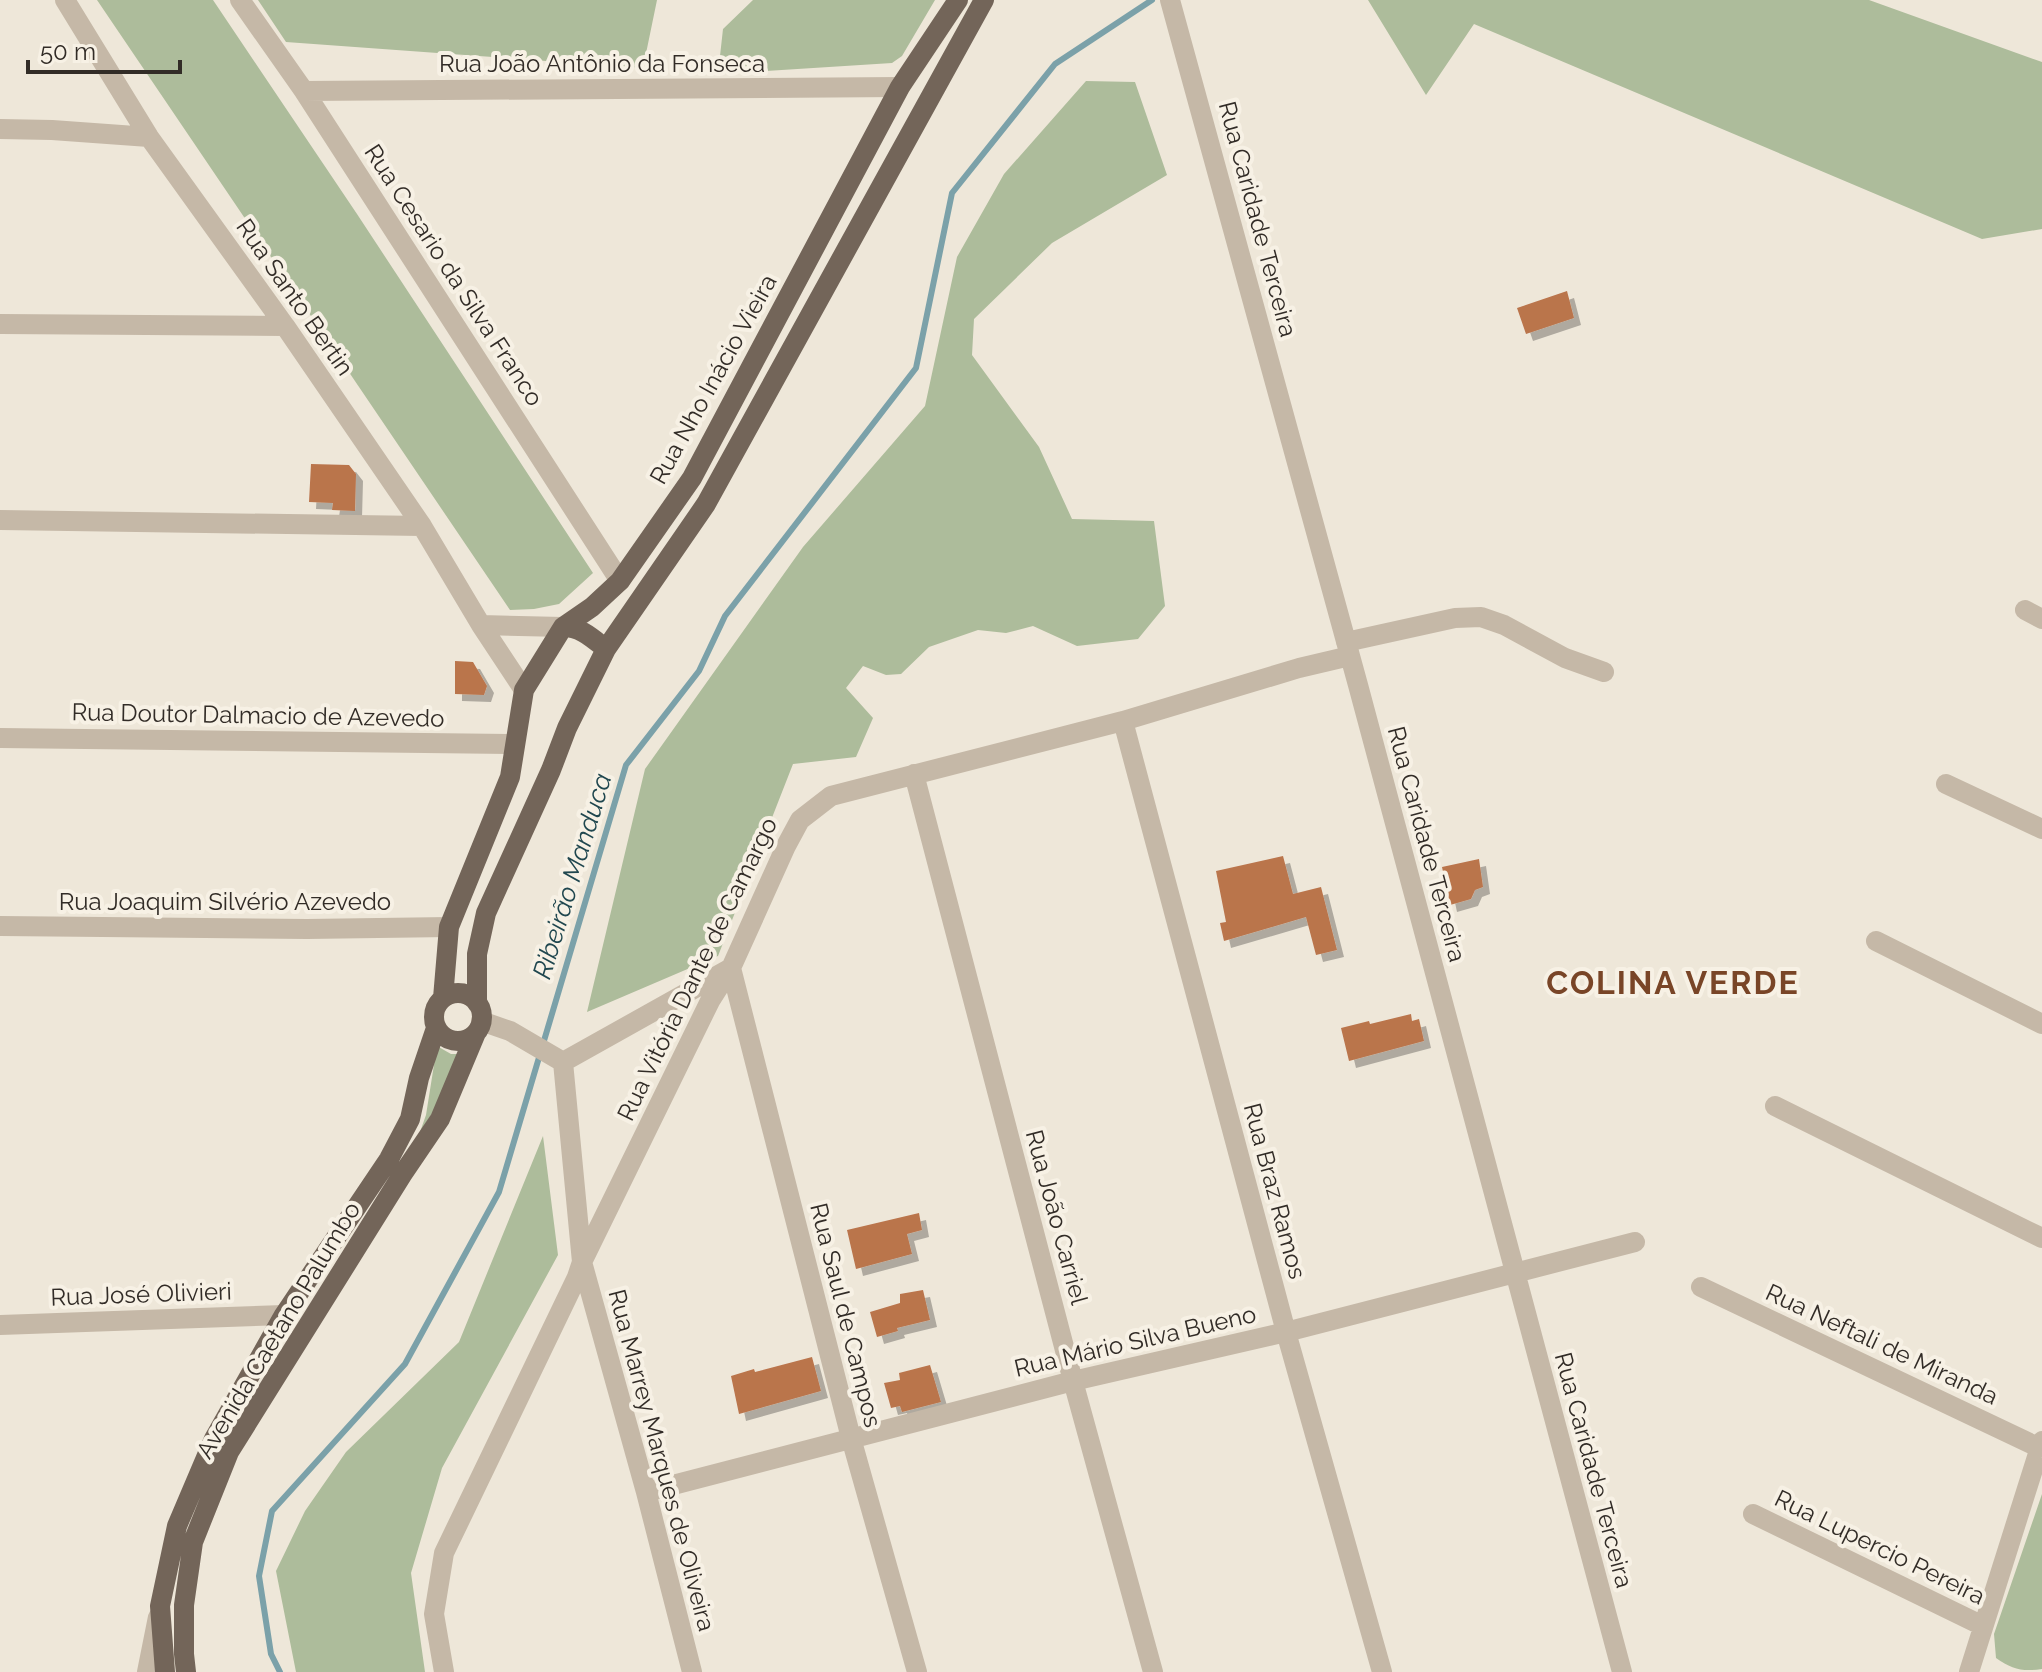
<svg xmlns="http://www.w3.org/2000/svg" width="2042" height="1672" viewBox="0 0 2042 1672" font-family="Raleway,sans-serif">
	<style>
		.green { fill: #adbc9b }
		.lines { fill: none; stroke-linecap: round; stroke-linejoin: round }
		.stream { stroke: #7ba1a9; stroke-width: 6 }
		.building { fill: #ba744c; filter: url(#shadow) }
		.street { stroke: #c5b8a7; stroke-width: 20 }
		.primary { stroke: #736559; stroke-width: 20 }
		.labels { text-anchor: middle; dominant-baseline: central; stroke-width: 8; stroke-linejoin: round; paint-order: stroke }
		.street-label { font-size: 24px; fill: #322c27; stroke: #f7f1e5 }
		.water-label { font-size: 26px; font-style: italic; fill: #20474f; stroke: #f7f1e5 }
		.district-label { font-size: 32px; font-weight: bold; letter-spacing: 2px; fill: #794527; stroke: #f7f1e5 }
	</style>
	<defs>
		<filter id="shadow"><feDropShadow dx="7" dy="7" stdDeviation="0" flood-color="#0004"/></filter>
	</defs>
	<rect width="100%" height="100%" fill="#eee7d9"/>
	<path class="green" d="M 97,0 L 213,0 L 357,214 L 593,573 L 559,604 L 534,609 L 510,610 Z
		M 258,0 L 657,0 L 643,68 L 286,42 Z
		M 753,0 L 935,0 L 902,56 L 892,63 L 718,74 L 723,29 Z
		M 1368,0 L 1869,0 L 2042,62 L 2042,229 L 1982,239 L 1474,24 L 1426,95 Z
		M 1086,81 L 1135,82 L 1167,175 L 1052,243 L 974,319 L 972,355 L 1039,447 L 1072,519 L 1154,521 L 1165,606 L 1138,639 L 1077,646 L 1033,626 L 1006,633 L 978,630 L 929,647 L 901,674 L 886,675 L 863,666 L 846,688 L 873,718 L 856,757 L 793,764 L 718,956 L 587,1012 L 645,769 L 803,547 L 925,406 L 957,257 L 1004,174 Z
		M 437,1046 L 451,1054 L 459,1054 L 435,1109 L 420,1132 L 426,1115 Z
		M 543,1136 L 558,1255 L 442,1468 L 411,1573 L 425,1672 L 296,1672 L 276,1571 L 305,1511 L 346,1452 L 459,1342 Z
		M 2042,1494 L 2042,1669 C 2022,1672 2012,1669 1996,1658 L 1994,1634 Z"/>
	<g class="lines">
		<path class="stream" d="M 280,1672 L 271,1654 L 259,1576 L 272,1511 L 405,1364 L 499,1192 L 626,765 L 699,671 L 725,616 L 916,368 L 952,193 L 1055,64 L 1152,0"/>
	</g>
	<path class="building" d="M 1567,291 L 1574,318 L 1526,334 L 1517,308 Z
		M 311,464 L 349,465 L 356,474 L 355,511 L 332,510 L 333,503 L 309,502 Z
		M 455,661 L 473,662 L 487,686 L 484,695 L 455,694 Z
		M 1283,856 L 1293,894 L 1321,887 L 1337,950 L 1316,955 L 1306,917 L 1224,941 L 1220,923 L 1226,922 L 1216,871 Z
		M 1479,859 L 1483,887 L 1475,890 L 1471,899 L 1450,905 L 1442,867 Z
		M 1411,1014 L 1412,1021 L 1419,1019 L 1424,1041 L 1349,1061 L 1341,1028 L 1369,1021 L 1370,1024 Z
		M 919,1213 L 922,1230 L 907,1234 L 912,1254 L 856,1269 L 847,1230 Z
		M 923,1290 L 930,1320 L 897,1328 L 898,1331 L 877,1337 L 870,1312 L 900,1303 L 900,1294 Z
		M 812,1357 L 821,1391 L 739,1414 L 731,1376 L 754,1369 L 755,1372 Z
		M 930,1365 L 941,1402 L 902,1412 L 900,1406 L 891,1408 L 884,1383 L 900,1380 L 899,1373 Z"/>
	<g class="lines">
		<path class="street" d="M 65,0 L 149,137 L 285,326 L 422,526 L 481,625 L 524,690
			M 240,0 L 304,91 L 620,581
			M 1170,0 L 1358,685 L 1622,1672
			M 304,91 L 900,87
			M 0,129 L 52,130 L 149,137
			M 0,324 L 285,326
			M 0,520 L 422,526
			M 2025,610 L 2042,619
			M 481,625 L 563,627
			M 1346,642 L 1455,618 L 1481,617 L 1504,625 L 1565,658 L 1604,672
			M 1123,721 L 1286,1332 L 1382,1672
			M 0,738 L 515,744
			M 914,774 L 1073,1381 L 1153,1672
			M 1946,784 L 2042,829
			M 0,926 L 307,929 L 449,927
			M 1876,941 L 2042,1024
			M 481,1021 L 510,1031 L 563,1062
			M 563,1062 L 731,968 L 851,1438 L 917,1672
			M 563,1062 L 582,1262 L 646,1492 L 692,1672
			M 1775,1106 L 2042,1238
			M 1701,1287 L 2040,1448
			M 0,1325 L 284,1315
			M 646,1492 L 1073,1381 L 1286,1332 L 1635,1242
			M 1753,1514 L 1983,1626
			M 147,1672 L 158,1617
			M 444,1672 L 434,1614 L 444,1553 L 577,1277 L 582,1262 L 710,1001 L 731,968 L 786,846 L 800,820 L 831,796 L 1123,721 L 1299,668 L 1350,656
			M 1969,1672 L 2042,1441"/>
		<path class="primary" d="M 563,627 C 581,627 592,638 606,649
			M434 1017a24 24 0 1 1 48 0a24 24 0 1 1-48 0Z
			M 443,998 L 449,927 L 510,777 L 524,690 L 563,627 L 592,607 L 620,581 L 692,478 L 900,87 L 958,0
			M 477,1003 L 477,954 L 486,913 L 551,770 L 567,728 L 606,649 L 706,504 L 984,0
			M 165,1672 L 160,1606 L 177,1526 L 214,1439 L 284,1315 L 389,1159 L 410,1119 L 419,1078 L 436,1028
			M 186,1672 L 184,1654 L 184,1605 L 193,1542 L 229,1452 L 402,1175 L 440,1119 L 476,1033"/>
	</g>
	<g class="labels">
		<g class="street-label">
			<text x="602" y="63">Rua João Antônio da Fonseca</text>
			<text transform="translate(1258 219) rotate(75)">Rua Caridade Terceira</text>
			<text transform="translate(454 275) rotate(57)">Rua Cesario da Silva Franco</text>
			<text transform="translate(295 297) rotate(55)">Rua Santo Bertin</text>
			<text transform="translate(713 379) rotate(-61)">Rua Nho Inácio Vieira</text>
			<text transform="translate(258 715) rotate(1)">Rua Doutor Dalmacio de Azevedo</text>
			<text transform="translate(1427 844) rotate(75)">Rua Caridade Terceira</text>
			<text x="225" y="901">Rua Joaquim Silvério Azevedo</text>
			<text transform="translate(697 969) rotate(-64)">Rua Vitória Dante de Camargo</text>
			<text transform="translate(1275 1191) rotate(75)">Rua Braz Ramos</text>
			<text transform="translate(1057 1217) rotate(75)">Rua João Carriel</text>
			<text transform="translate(141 1294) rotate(-2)">Rua José Olivieri</text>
			<text transform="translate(846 1315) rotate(76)">Rua Saul de Campos</text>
			<text transform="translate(278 1330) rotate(-59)">Avenida Caetano Palumbo</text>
			<text transform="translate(1135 1341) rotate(-13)">Rua Mário Silva Bueno</text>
			<text transform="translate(1882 1344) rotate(25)">Rua Neftali de Miranda</text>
			<text transform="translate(662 1460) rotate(75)">Rua Marrey Marques de Oliveira</text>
			<text transform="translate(1594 1470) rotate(75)">Rua Caridade Terceira</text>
			<text transform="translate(1880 1547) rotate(26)">Rua Lupercio Pereira</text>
		</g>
		<g class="water-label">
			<text transform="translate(572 876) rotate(-73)">Ribeirão Manduca</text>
		</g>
		<g class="district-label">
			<text x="1673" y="982">COLINA VERDE</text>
		</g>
	</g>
	<path d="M28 60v12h152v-12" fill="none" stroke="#322c27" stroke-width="4"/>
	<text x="40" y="60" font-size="24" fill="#322c27" stroke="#f7f1e5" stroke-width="6" paint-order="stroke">50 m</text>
</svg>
